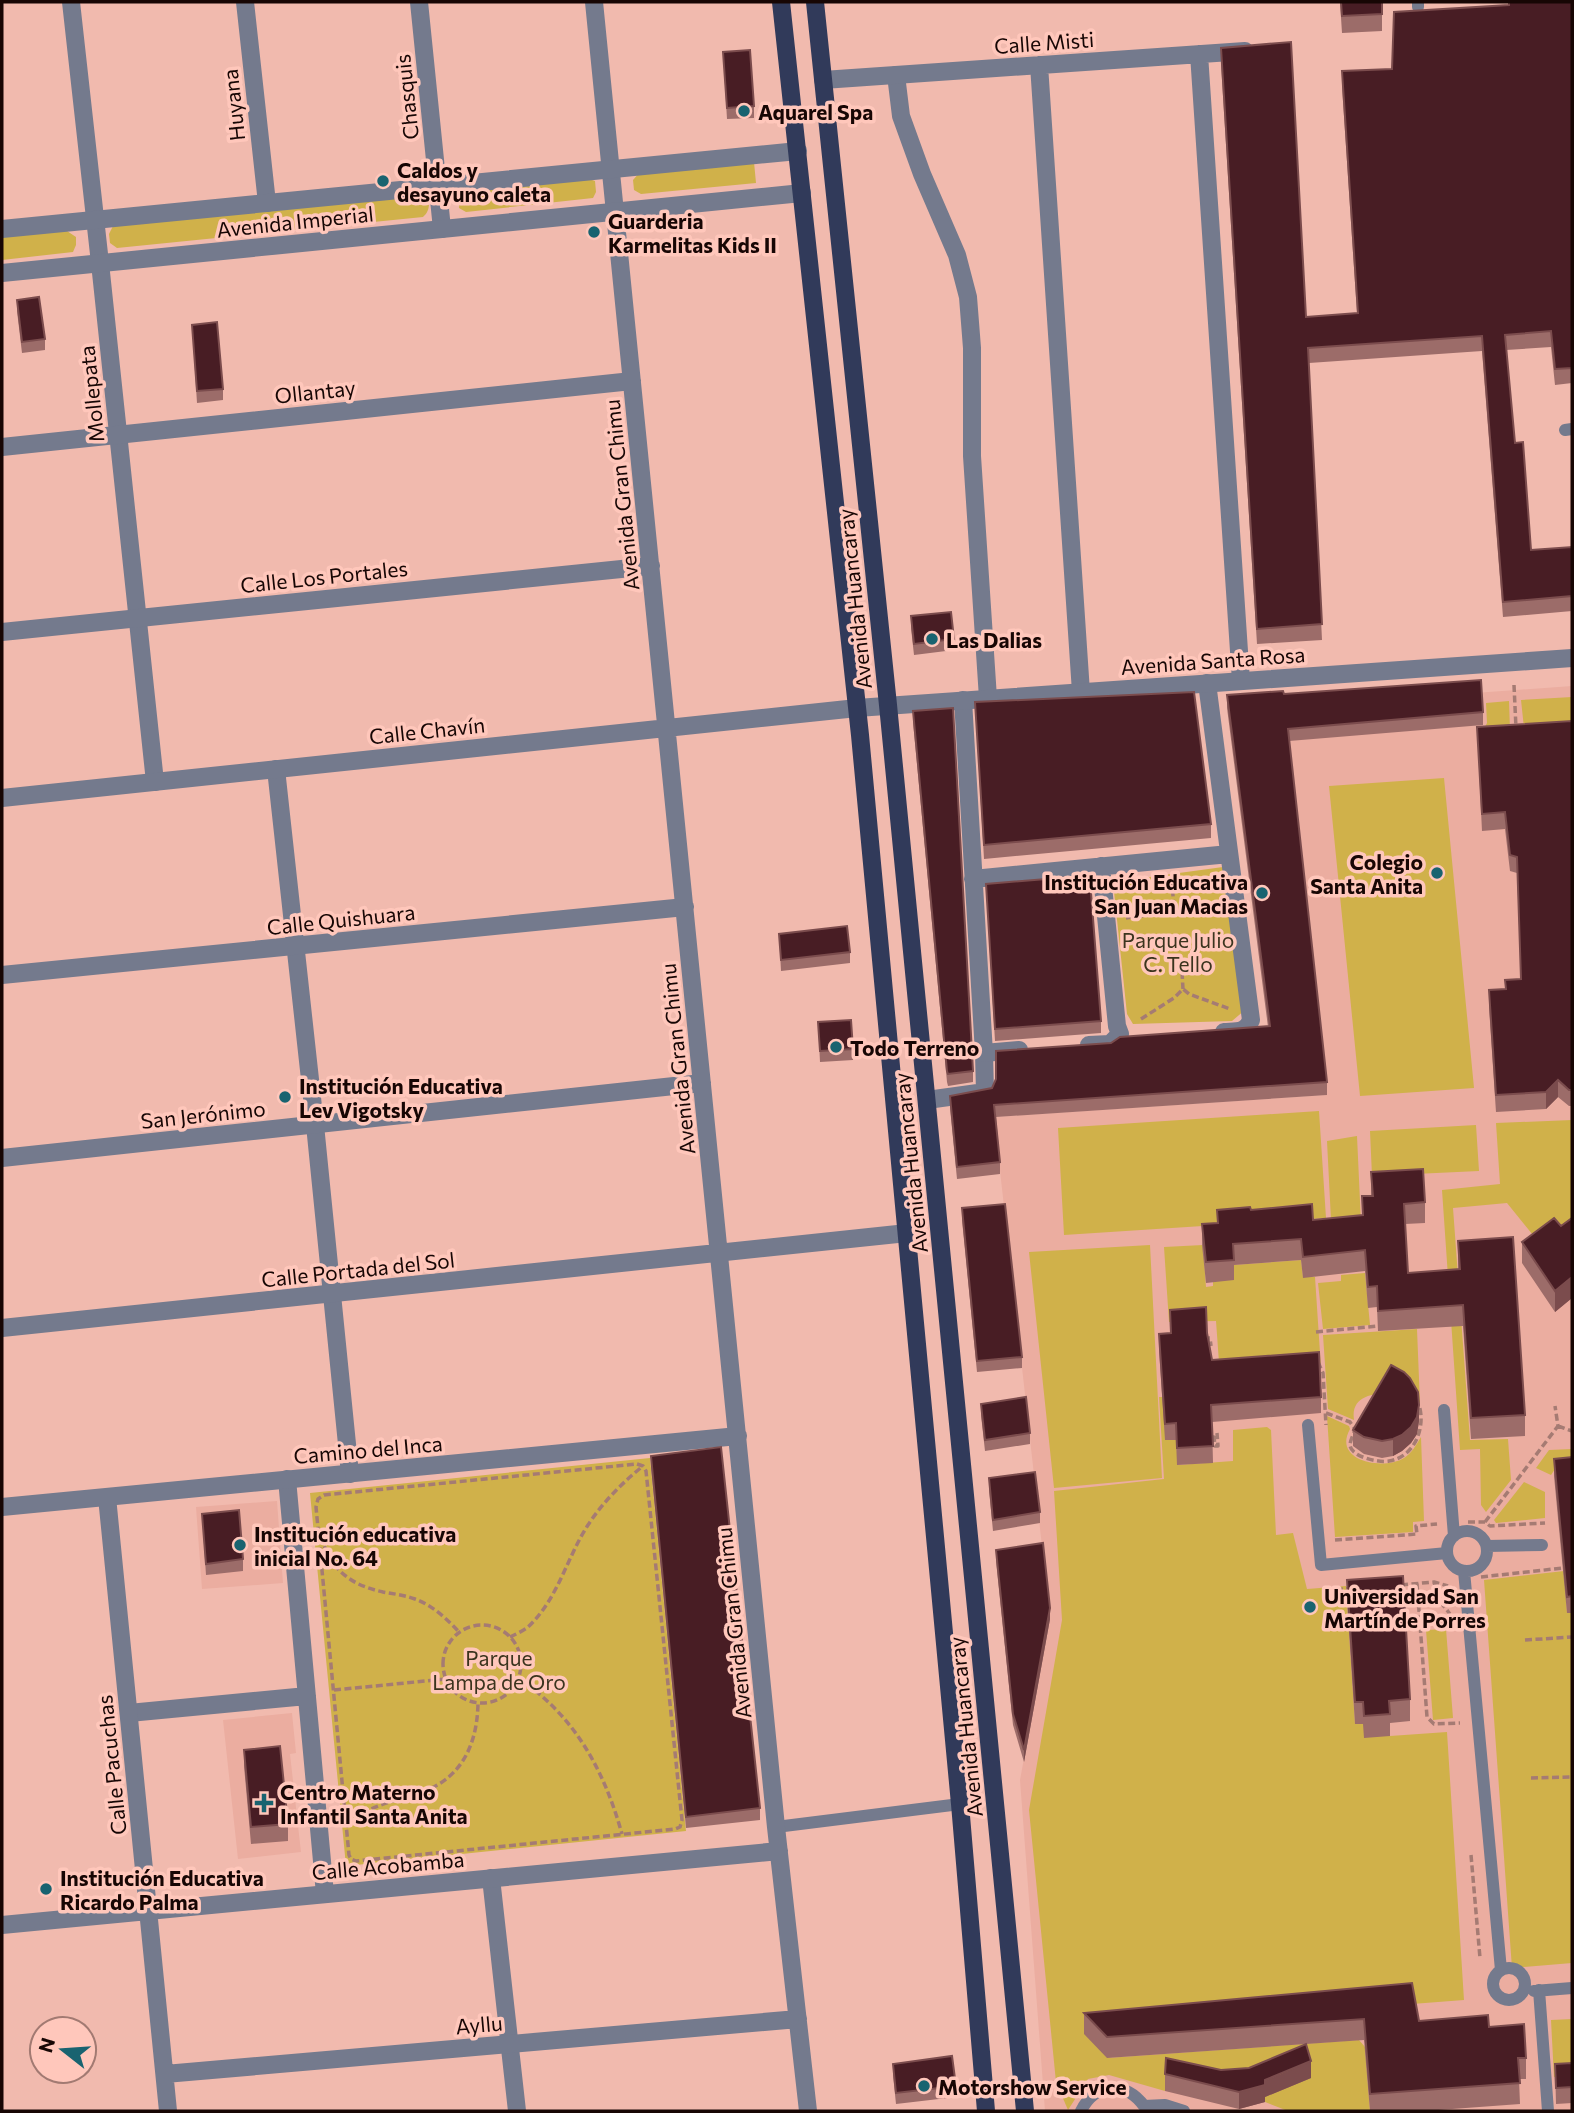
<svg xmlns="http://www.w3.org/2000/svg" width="1574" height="2113" viewBox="0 0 1574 2113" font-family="Commissioner,sans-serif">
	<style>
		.built { fill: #ebada0 }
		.green { fill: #d0b14a }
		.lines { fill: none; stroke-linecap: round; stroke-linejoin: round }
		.path { stroke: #a57b73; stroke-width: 3.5; stroke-dasharray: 7 3.5; stroke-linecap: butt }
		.service { stroke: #747a8d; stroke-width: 12 }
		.pedestrian { stroke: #747a8d; stroke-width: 18 }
		.minor { stroke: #747a8d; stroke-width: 18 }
		.tertiary { stroke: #747a8d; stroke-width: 18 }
		.primary { stroke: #313a5a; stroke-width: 18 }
		.wall { fill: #9c6c69 }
		.shaded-wall { fill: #7b4c4d }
		.building { fill: #481d24; stroke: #7b4c4d; stroke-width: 2 }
		.poi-dot { fill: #196370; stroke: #ffc7bb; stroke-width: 2.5 }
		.labels { text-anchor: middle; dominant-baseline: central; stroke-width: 7; stroke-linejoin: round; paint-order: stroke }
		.street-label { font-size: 21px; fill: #170604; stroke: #ffc7bb }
		.poi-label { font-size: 21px; font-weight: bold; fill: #170604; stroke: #ffc7bb; text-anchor: start }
		.park-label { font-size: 21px; fill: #3b341e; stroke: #ffc7bb }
	</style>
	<rect width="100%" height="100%" fill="#f1baae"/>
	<path class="built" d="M 1572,686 L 1572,2111 L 1045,2111 L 1020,1780 L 1050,1618 L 994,1117 L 1327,1095 L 1284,707 Z
		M 277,1501 L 283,1583 L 202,1589 L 196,1507 Z
		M 292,1713 L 296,1753 L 290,1754 L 301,1852 L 238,1859 L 223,1720 Z"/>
	<path class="green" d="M 754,162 L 756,183 L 641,194 L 634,190 L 633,180 L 640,172 Z
		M 589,179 L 595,181 L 596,192 L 593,198 L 466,212 L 459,208 L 460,196 L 467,189 Z
		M 421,195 L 428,198 C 430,205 429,212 423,217 L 117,248 L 110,243 L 109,234 L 113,226 Z
		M 67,231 L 76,237 L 76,245 L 73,252 L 2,260 L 2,237 Z
		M 1572,697 L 1572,725 L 1524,728 L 1521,700 Z
		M 1509,701 L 1510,730 L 1483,731 L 1487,723 L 1486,703 Z
		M 1444,778 L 1474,1088 L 1360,1096 L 1329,786 Z
		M 1223,867 L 1245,1010 L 1232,1021 L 1133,1024 L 1127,1014 L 1113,882 Z
		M 1319,1111 L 1326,1218 L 1064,1235 L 1058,1128 Z
		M 1572,1120 L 1572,1234 L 1541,1245 L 1507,1203 L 1453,1208 L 1470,1440 L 1508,1439 L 1511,1480 L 1486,1512 L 1481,1505 L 1480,1449 L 1460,1450 L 1442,1190 L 1500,1184 L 1496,1123 Z
		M 1476,1125 L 1479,1171 L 1372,1176 L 1370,1131 Z
		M 1357,1136 L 1362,1245 L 1331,1220 L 1327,1141 Z
		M 1150,1245 L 1162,1478 L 1054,1488 L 1029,1252 Z
		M 1203,1245 L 1206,1287 L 1213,1286 L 1213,1282 L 1233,1265 L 1301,1260 L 1303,1277 L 1315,1277 L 1321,1368 L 1220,1376 L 1216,1321 L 1169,1322 L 1164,1247 Z
		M 1365,1273 L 1370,1325 L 1323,1329 L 1318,1283 L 1341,1281 L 1341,1275 Z
		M 1417,1329 L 1420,1404 L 1416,1394 C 1395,1394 1349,1386 1354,1420 L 1328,1409 L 1323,1335 Z
		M 1159,1397 L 1167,1397 L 1166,1440 L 1176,1440 L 1178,1465 L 1233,1461 L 1233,1430 L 1267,1427 L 1271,1430 L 1276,1535 L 1293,1533 L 1307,1589 L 1346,1586 L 1355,1724 L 1363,1724 L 1390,1736 L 1447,1732 L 1464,2000 L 1412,2004 L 1107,2058 L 1359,2040 L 1365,2047 L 1370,2111 L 1288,2111 L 1265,2102 L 1265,2097 L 1249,2085 L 1166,2075 L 1165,2091 L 1109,2075 L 1088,2079 L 1068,2110 L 1056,2082 L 1029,1810 L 1062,1620 L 1054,1491 L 1164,1479 Z
		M 1327,1416 L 1349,1426 L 1350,1429 C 1332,1461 1383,1471 1404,1458 C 1412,1453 1416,1445 1421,1437 L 1424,1521 L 1413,1522 L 1413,1532 L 1335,1537 Z
		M 1572,1449 L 1572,1466 L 1555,1469 L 1551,1475 L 1536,1468 L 1549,1450 Z
		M 650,1458 L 686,1831 L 346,1866 L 310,1493 Z
		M 1524,1482 L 1545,1492 L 1545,1518 L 1496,1523 L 1494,1520 Z
		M 1564,1571 L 1567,1613 L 1572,1613 L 1572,1963 L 1512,1968 L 1484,1580 Z
		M 1446,1629 L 1453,1718 L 1433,1720 L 1426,1630 Z
		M 1572,2019 L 1572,2075 L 1554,2077 L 1551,2020 Z"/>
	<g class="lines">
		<path class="path" d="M 1514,685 L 1516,728
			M 1171,879 L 1175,912
			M 1126,918 L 1219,906
			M 1182,972 L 1183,989
			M 1141,1019 L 1174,998 L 1183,989 L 1189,994 L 1230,1009
			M 1316,1332 L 1378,1326
			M 1208,1343 L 1208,1338 L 1210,1338 L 1211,1346
			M 1318,1362 L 1323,1373 L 1326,1425
			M 1326,1413 L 1350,1422 L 1355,1429 C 1354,1433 1350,1441 1350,1445 C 1351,1457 1379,1463 1389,1461 C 1415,1457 1426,1427 1419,1405
			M 1558,1426 L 1572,1431
			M 1212,1437 L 1214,1437 L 1215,1446 L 1218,1446 L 1217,1433
			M 637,1464 L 643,1466 L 646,1471 L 682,1820 L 680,1827 L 675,1829 L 356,1861 L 351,1859 L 349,1855 L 316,1507 L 318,1499 L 324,1495 Z
			M 1468,1522 L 1485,1522 L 1490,1526 L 1545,1523
			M 1485,1522 L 1558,1426 L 1555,1406
			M 321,1536 C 330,1569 350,1585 383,1592 C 394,1594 404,1595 415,1599 C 432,1605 447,1619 459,1632
			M 1335,1540 L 1417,1534 L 1416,1526 L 1437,1524
			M 1481,1577 L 1563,1568
			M 1434,1582 L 1439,1600 L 1450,1614
			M 1417,1584 L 1427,1717 L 1434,1724 L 1460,1723
			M 1401,1585 L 1434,1582 L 1448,1586
			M 1336,1590 L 1351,1588
			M443 1664a39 39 0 1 1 78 0a39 39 0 1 1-78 0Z
			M 510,1637 C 516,1634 523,1631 528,1627 C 558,1599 567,1557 588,1525 C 603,1502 622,1483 643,1466
			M 1525,1640 L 1572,1637
			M 520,1661 L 528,1660
			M 518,1678 C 575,1716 604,1770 622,1834
			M 334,1690 L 446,1679
			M 1531,1778 L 1572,1777
			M 346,1827 C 369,1803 396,1802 425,1791 C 463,1776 477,1743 478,1704
			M 1471,1855 L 1480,1958"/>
		<path class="service" d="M 1418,2 L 1418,7
			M 1565,430 L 1572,429
			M 1444,1410 L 1454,1536
			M 1308,1425 L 1321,1565 L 1447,1553
			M1447 1551a20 20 0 1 1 40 0a20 20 0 1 1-40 0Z
			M 1487,1546 L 1542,1545
			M 1464,1571 L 1501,1970
			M 776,1827 L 960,1804
			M1493 1984a16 16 0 1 1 32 0a16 16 0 1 1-32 0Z
			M 1539,1990 L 1548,2111
			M 1534,1991 L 1572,1988
			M 1081,2111 C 1095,2082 1126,2081 1144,2106 L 1165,2105 L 1184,2111"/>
		<path class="pedestrian" d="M 896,75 L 901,116 L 922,174 L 957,255 L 968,297 L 972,348 L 972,456 L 988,698
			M 100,263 L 155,782
			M 276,769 L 315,1125 L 350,1474
			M 927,1100 L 985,1092 L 984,1053
			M 287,1479 L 325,1894
			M 129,1713 L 307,1696
			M 491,1878 L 517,2111"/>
		<path class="minor" d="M 71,2 L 100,263
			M 245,2 L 267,203
			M 419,2 L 442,229
			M 594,2 L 776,1827 L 808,2111
			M 1199,54 L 1241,681
			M 1039,65 L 1081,692
			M 823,80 L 1245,51
			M 2,447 L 632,381
			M 2,632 L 651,566
			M 1207,683 L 1251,1020 C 1246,1033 1237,1031 1224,1032
			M 963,700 L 984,1053 L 1019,1050
			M 2,798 L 857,708
			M 1101,866 L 1117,1026 L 1120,1034
			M 973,879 L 1229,854
			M 2,975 L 685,907
			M 1089,1045 L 1110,1044 L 1120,1034
			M 2,1158 L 702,1083
			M 2,1328 L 907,1233
			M 107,1497 L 168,2111
			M 2,1507 L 738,1436
			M 2,1925 L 779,1851
			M 165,2074 L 798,2019"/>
		<path class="tertiary" d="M 2,229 L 798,151
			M 2,273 L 802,193
			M 857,708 L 1572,658"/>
		<path class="primary" d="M 781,2 L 860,735 L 960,1804 L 986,2111
			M 815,2 L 888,705 L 1025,2111"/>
	</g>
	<path class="wall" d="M 1340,2 L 1382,2 L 1382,31 L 1342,33 Z
		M 1572,2 L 1572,383 L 1555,385 L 1551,347 L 1506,350 L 1515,443 L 1531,550 L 1572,547 L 1572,611 L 1503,617 L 1482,351 L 1309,363 L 1322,640 L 1257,644 L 1221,64 L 1221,48 L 1306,317 L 1357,313 L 1342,86 L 1342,71 L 1392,69 Z
		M 723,52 L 754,106 L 754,118 L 727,119 Z
		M 17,300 L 45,339 L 45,350 L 22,353 L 17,311 Z
		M 192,325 L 223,389 L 223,400 L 197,403 Z
		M 911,616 L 954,639 L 954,650 L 914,655 L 911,628 Z
		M 1284,694 L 1483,712 L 1483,725 L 1289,741 L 1327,1082 L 1327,1095 L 996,1117 L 1000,1162 L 1000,1174 L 957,1179 L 950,1108 L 950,1096 L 992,1088 L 1111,1043 L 1268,1027 L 1227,708 L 1227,695 Z
		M 975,702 L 1211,824 L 1211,838 L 984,859 Z
		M 913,711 L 973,1071 L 973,1082 L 948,1086 L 947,1082 L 913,722 Z
		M 1572,721 L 1572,1106 L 1569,1106 L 1558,1097 L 1546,1109 L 1496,1112 L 1489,1007 L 1489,990 L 1505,989 L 1521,979 L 1517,873 L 1510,871 L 1505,829 L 1482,831 L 1477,727 Z
		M 986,884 L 1101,1021 L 1101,1033 L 995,1041 Z
		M 779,934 L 850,952 L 850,963 L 781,971 Z
		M 818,1022 L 853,1049 L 853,1060 L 820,1062 Z
		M 1371,1172 L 1425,1202 L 1425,1223 L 1405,1224 L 1408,1273 L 1458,1269 L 1458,1241 L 1525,1415 L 1525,1436 L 1471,1439 L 1463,1326 L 1378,1331 L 1377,1307 L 1368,1308 L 1365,1271 L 1303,1278 L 1301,1260 L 1234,1265 L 1234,1280 L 1206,1283 L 1202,1245 L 1202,1224 L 1217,1223 L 1217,1210 L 1251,1210 L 1313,1220 L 1362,1215 L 1362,1196 L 1371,1196 Z
		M 962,1208 L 1022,1357 L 1022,1368 L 977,1372 L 962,1220 Z
		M 1572,1218 L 1572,1298 L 1555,1312 L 1522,1263 L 1522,1242 L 1561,1226 Z
		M 1170,1310 L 1207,1333 L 1212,1360 L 1321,1397 L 1321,1413 L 1212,1422 L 1213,1463 L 1177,1465 L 1176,1440 L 1165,1440 L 1159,1350 L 1159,1334 L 1170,1333 Z
		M 981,1404 L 1030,1433 L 1030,1444 L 985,1451 L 981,1415 Z
		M 1419,1421 L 1417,1434 L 1411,1443 L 1402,1451 L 1393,1456 L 1382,1458 L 1364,1454 L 1353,1446 L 1353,1430 Z
		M 651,1456 L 760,1808 L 760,1820 L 686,1828 L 651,1467 Z
		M 1572,1457 L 1572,1613 L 1567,1613 L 1554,1476 L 1554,1459 Z
		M 989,1478 L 1040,1512 L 1040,1523 L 993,1531 L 989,1490 Z
		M 202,1514 L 243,1559 L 243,1571 L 206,1575 Z
		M 996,1550 L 1050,1619 L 1024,1762 L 1013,1725 L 996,1561 Z
		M 1347,1580 L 1410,1699 L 1410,1721 L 1390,1723 L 1390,1736 L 1364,1738 L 1363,1724 L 1355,1724 L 1347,1602 Z
		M 244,1750 L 288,1824 L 288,1841 L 251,1844 L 244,1766 Z
		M 1412,1983 L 1419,2021 L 1489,2027 L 1526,2058 L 1526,2079 L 1519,2079 L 1520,2104 L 1425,2111 L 1370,2111 L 1364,2040 L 1107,2058 L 1084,2034 L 1084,2013 Z
		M 1572,2063 L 1572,2103 L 1556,2104 L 1555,2064 Z
		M 893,2064 L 956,2086 L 956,2097 L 896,2104 L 893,2075 Z
		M 1221,2070 L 1311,2078 L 1265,2097 L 1265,2102 L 1239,2109 L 1165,2091 L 1165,2074 Z"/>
	<path class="shaded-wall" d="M 1558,1080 L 1558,1097 L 1546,1109 L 1546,1092 Z
		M 1572,1277 L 1572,1298 L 1555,1312 L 1555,1291 Z
		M 1419,1405 L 1419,1421 L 1417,1434 L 1411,1443 L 1402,1451 L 1393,1456 L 1393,1439 Z
		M 1050,1608 L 1050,1619 L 1024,1762 L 1024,1750 Z
		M 1311,2061 L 1311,2078 L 1265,2097 L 1265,2102 L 1239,2109 L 1239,2092 Z"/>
	<path class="building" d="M 1341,2 L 1382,2 L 1382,14 L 1342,16 Z
		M 1509,2 L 1572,2 L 1572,368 L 1555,369 L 1551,331 L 1505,335 L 1515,443 L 1523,442 L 1531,550 L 1572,547 L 1572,596 L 1503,602 L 1482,336 L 1308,348 L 1322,624 L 1257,629 L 1221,48 L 1291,42 L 1306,317 L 1358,313 L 1342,71 L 1392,69 L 1394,12 L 1509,5 Z
		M 750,50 L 754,106 L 727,108 L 723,52 Z
		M 39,297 L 45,339 L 22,342 L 17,300 Z
		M 217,322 L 223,389 L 197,391 L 192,325 Z
		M 951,612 L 954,639 L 914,644 L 911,616 Z
		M 1481,680 L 1483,712 L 1288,729 L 1327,1082 L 994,1105 L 1000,1162 L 957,1167 L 950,1096 L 992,1088 L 996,1079 L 996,1051 L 1111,1043 L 1120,1037 L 1270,1026 L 1227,695 L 1283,691 L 1284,694 Z
		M 1194,692 L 1211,824 L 984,845 L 975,702 Z
		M 953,708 L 973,1071 L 948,1074 L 947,1071 L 913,711 Z
		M 1572,721 L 1572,1090 L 1569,1090 L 1558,1080 L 1546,1092 L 1496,1095 L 1489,990 L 1506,989 L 1505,980 L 1521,979 L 1517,857 L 1510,855 L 1505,812 L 1482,814 L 1477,727 Z
		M 1083,876 L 1090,880 L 1101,1021 L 995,1029 L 986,884 Z
		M 847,926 L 850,952 L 781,960 L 779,934 Z
		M 851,1020 L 853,1049 L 820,1051 L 818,1022 Z
		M 1423,1169 L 1425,1202 L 1404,1204 L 1408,1273 L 1460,1269 L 1458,1241 L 1513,1237 L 1525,1415 L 1471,1418 L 1463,1305 L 1378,1311 L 1377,1286 L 1368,1287 L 1365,1250 L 1303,1257 L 1301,1239 L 1233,1244 L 1234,1260 L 1206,1262 L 1202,1224 L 1218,1223 L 1217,1210 L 1250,1207 L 1251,1210 L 1312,1204 L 1313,1220 L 1363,1215 L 1362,1196 L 1373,1196 L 1371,1172 Z
		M 1005,1204 L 1022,1357 L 977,1361 L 962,1208 Z
		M 1554,1218 L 1561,1226 L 1572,1218 L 1572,1277 L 1555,1291 L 1522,1242 Z
		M 1206,1307 L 1207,1333 L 1212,1360 L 1319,1352 L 1321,1397 L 1211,1405 L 1213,1446 L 1177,1448 L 1176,1423 L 1165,1424 L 1159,1334 L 1171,1333 L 1170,1310 Z
		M 1391,1365 L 1404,1372 L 1410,1378 L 1418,1392 L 1419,1405 L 1417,1417 L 1411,1427 L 1402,1435 L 1393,1439 L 1382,1441 L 1364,1437 L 1353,1430 Z
		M 1026,1397 L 1030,1433 L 985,1440 L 981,1404 Z
		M 721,1447 L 760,1808 L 686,1817 L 651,1456 Z
		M 1572,1457 L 1572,1596 L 1567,1597 L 1554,1459 Z
		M 1035,1472 L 1040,1512 L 993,1520 L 989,1478 Z
		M 239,1510 L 243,1559 L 206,1564 L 202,1514 Z
		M 1043,1543 L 1050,1608 L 1024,1750 L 1013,1714 L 996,1550 Z
		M 1403,1576 L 1410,1699 L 1389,1701 L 1390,1714 L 1364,1716 L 1363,1702 L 1355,1702 L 1347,1580 Z
		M 280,1746 L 288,1824 L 251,1827 L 244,1750 Z
		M 1412,1983 L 1419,2021 L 1488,2015 L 1489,2027 L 1524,2024 L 1526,2058 L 1518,2058 L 1520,2083 L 1370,2094 L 1364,2019 L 1107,2037 L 1084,2013 Z
		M 1306,2044 L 1311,2061 L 1265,2080 L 1265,2085 L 1239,2092 L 1165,2074 L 1166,2058 L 1221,2070 L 1249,2068 Z
		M 952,2056 L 956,2086 L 896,2093 L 893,2064 Z
		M 1572,2063 L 1572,2087 L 1556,2088 L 1555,2064 Z"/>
	<g class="poi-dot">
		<circle cx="744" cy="111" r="7"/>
		<circle cx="383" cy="181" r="7"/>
		<circle cx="594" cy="232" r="7"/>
		<circle cx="932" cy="639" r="7"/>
		<circle cx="1437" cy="873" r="7"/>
		<circle cx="1262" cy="893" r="7"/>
		<circle cx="836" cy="1047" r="7"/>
		<circle cx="285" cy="1097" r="7"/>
		<circle cx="240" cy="1545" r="7"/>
		<circle cx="1310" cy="1607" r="7"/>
		<path d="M260.5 1792.5h7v7h7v7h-7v7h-7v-7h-7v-7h7z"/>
		<circle cx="46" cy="1889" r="7"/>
		<circle cx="924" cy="2086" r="7"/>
	</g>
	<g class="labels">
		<g class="street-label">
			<text transform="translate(1044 42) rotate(-4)">Calle Misti</text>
			<text transform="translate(406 97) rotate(-96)">Chasquis</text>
			<text transform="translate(233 105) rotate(-96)">Huyana</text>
			<text transform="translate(295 221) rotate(-6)">Avenida Imperial</text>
			<text transform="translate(315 391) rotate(-6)">Ollantay</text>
			<text transform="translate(91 394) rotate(-96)">Mollepata</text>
			<text transform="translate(621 495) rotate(-96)">Avenida Gran Chimu</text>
			<text transform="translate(324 576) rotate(-6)">Calle Los Portales</text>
			<text transform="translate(854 599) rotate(-96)">Avenida Huancaray</text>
			<text transform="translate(1213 660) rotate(-4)">Avenida Santa Rosa</text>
			<text transform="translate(427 730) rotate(-6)">Calle Chavín</text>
			<text transform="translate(341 919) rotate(-6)">Calle Quishuara</text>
			<text transform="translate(677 1059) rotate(-96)">Avenida Gran Chimu</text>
			<text transform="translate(203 1114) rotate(-6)">San Jerónimo</text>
			<text transform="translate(910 1163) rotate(-96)">Avenida Huancaray</text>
			<text transform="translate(358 1269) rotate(-6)">Calle Portada del Sol</text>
			<text transform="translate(368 1449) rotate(-5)">Camino del Inca</text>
			<text transform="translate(733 1623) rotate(-96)">Avenida Gran Chimu</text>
			<text transform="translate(965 1727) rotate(-96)">Avenida Huancaray</text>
			<text transform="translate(111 1765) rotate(-96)">Calle Pacuchas</text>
			<text transform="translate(388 1865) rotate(-5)">Calle Acobamba</text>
			<text transform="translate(479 2024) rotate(-5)">Ayllu</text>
		</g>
		<g class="poi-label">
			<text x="758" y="111">Aquarel Spa</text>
			<text x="397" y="169">Caldos y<tspan x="397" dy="24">desayuno caleta</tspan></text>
			<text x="608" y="220">Guarderia<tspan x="608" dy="24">Karmelitas Kids II</tspan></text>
			<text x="946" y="639">Las Dalias</text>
			<text x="1423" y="861" text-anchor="end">Colegio<tspan x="1423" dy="24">Santa Anita</tspan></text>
			<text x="1248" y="881" text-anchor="end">Institución Educativa<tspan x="1248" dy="24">San Juan Macias</tspan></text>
			<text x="850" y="1047">Todo Terreno</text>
			<text x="299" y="1085">Institución Educativa<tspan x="299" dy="24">Lev Vigotsky</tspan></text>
			<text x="254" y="1533">Institución educativa<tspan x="254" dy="24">inicial No. 64</tspan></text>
			<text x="1324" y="1595">Universidad San<tspan x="1324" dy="24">Martín de Porres</tspan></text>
			<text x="280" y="1791">Centro Materno<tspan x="280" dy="24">Infantil Santa Anita</tspan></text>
			<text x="60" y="1877">Institución Educativa<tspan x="60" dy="24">Ricardo Palma</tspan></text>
			<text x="938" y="2086">Motorshow Service</text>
		</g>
		<g class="park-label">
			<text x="1178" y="939">Parque Julio<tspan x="1178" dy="24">C. Tello</tspan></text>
			<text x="499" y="1657">Parque<tspan x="499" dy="24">Lampa de Oro</tspan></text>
		</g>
	</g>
	<rect width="1574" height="2113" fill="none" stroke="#170604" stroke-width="7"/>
	<g transform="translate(63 2050) rotate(287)"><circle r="33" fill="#ffc7bb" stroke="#a27a72" stroke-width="2"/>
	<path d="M0-5L12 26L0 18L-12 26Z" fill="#196370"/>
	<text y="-10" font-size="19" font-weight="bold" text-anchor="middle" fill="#170604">N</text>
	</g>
</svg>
